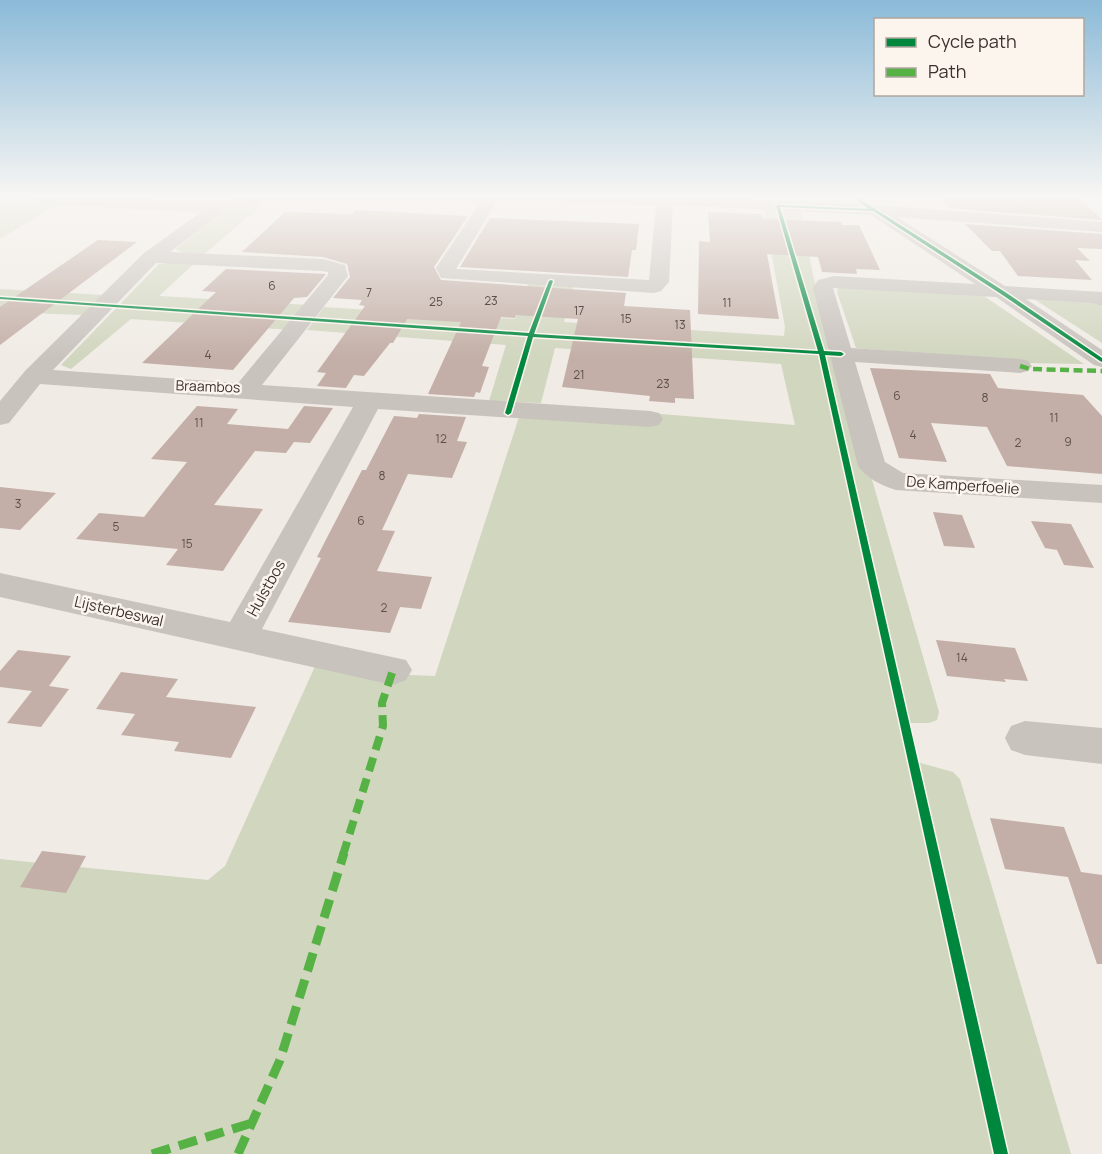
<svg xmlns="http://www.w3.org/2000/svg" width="1102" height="1154" viewBox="0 0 1102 1154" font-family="Manrope,sans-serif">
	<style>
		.green { fill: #d1d6bf }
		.building { fill: #c3afa7 }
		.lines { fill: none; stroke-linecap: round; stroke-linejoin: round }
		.minor { fill: #c9c3be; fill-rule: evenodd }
		.quiet-far2 { stroke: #57b246; stroke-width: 4.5; stroke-dasharray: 9 4.5; stroke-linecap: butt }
		.quiet-far1 { stroke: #57b246; stroke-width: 8; stroke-dasharray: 14 8; stroke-linecap: butt }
		.quiet { stroke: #57b246; stroke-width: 9; stroke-dasharray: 19 9; stroke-linecap: butt }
		.cycleway-casing { stroke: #fbf5ee; stroke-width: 3 }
		.cycleway { fill: #00873e; fill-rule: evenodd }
		.labels { text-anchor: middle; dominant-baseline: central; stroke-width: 5; stroke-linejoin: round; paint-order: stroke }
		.number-label { font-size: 12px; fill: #5d504a }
		.far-street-label { font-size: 14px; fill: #3b302b; stroke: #fbf5ee }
		.street-label { font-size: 15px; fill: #3b302b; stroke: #fbf5ee }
	</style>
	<rect width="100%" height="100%" fill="#f0ebe5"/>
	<path class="green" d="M 0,196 L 42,196 L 34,201 L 207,208 L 202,213 L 57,205 L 0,239 Z
		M 268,200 L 204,254 L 183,253 L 176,249 L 222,212 Z
		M 763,208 L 800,209 L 813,275 L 939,712 L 937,720 L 929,723 L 907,723 L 917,762 L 953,772 L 960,779 L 1071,1154 L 0,1154 L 0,859 L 208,880 L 225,866 L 316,664 L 383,674 L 435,676 L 520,414 L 649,413 L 795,425 L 781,364 L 555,348 L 541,403 L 489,401 L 506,345 L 307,330 L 324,307 L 515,319 L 529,281 L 574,283 L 564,322 L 784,336 L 785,327 Z
		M 197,261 L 159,296 L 310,305 L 292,330 L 131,319 L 71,369 L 61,365 L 159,264 Z
		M 838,288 L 981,294 L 1084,364 L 1024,363 L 856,348 L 837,292 Z
		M 0,289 L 104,295 L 83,315 L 0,312 Z
		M 1034,299 L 1097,301 L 1102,307 L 1102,343 Z"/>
	<path class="building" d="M 937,196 L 1079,197 L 1102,220 L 949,208 Z
		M 356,210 L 468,216 L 434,267 L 441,280 L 626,293 L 624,306 L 690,310 L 694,399 L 675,398 L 675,403 L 649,401 L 650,396 L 562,387 L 578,319 L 516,315 L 515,318 L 501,317 L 482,366 L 489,367 L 480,393 L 476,392 L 474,397 L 428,394 L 461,322 L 407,319 L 393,343 L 390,343 L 364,376 L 354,375 L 346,388 L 317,386 L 326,373 L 317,372 L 365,306 L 359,305 L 362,300 L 333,298 L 350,277 L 347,264 L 323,257 L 242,252 L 285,212 L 352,214 Z
		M 708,212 L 762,214 L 763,219 L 841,222 L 842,225 L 859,225 L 880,270 L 856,269 L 857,274 L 822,272 L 818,257 L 767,254 L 779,319 L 698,314 L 699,241 L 710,242 Z
		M 490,218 L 639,224 L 636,250 L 632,250 L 628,277 L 460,267 Z
		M 965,224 L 1102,234 L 1102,249 L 1077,248 L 1090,261 L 1075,260 L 1092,280 L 1018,276 L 1000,251 L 992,251 Z
		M 98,240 L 137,242 L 0,345 L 0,307 Z
		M 226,269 L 326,274 L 307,297 L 294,298 L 233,370 L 142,363 L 216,292 L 202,291 Z
		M 870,368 L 990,374 L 998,388 L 1083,395 L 1102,416 L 1102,474 L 1007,466 L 987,427 L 931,423 L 947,462 L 899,458 Z
		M 197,406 L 238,409 L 227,424 L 288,429 L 304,406 L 333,408 L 310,443 L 294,442 L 286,453 L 255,451 L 214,505 L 263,509 L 223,571 L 166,565 L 178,549 L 76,539 L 99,513 L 144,517 L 187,462 L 151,459 Z
		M 419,414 L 466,417 L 457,441 L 467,442 L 452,478 L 408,474 L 382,530 L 395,531 L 377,571 L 432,577 L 421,609 L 400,607 L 390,633 L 288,622 L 321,558 L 317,557 L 348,497 L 362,470 L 366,470 L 394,416 L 417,418 Z
		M 0,487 L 56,493 L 20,530 L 0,528 Z
		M 933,512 L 962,515 L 975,548 L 944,546 Z
		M 1031,521 L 1071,524 L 1094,568 L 1064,565 L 1057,550 L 1045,548 Z
		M 936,640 L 1015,648 L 1028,681 L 1004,679 L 1006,682 L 947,676 Z
		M 18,650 L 71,656 L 49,686 L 69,689 L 41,727 L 7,723 L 32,691 L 0,687 L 0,671 Z
		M 121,672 L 178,679 L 166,697 L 256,707 L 231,758 L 174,751 L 179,742 L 121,735 L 135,714 L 96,709 Z
		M 990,818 L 1064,827 L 1081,872 L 1102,875 L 1102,964 L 1097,964 L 1068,877 L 1005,869 Z
		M 42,851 L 86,856 L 66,893 L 20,887 Z"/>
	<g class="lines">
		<path class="minor" d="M 39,196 L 221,201 L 247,196 L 688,196 L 874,205 L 1102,222 L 1102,232 L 897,217 L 1005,286 L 1102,292 L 1102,306 L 1093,303 L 1026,299 L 1102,350 L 1102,367 L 1094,365 L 996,297 L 833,288 L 851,348 L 1020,359 L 1028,361 L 1032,366 L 1028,371 L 1020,373 L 855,362 L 885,462 L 903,473 L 1102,485 L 1102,503 L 896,490 C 882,486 866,478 858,466 L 813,288 L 818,280 L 834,276 L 975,284 L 871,215 L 673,205 L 669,282 L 661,291 L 654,293 L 441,278 L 436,268 L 481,201 L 269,202 L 226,210 L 170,252 L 323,259 L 345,265 L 348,276 L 262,385 L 650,411 L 659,413 L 663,419 L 659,425 L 650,427 L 378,409 L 262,629 L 406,660 L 412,670 L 406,680 L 393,685 L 0,597 L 0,573 L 230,622 L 353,407 L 40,384 L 9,423 L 0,425 L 0,401 L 25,371 L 144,253 L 204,210 L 45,204 L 39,202 L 37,199 ZM 497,201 L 656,205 L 649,280 L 456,269 ZM 156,263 L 322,271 L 328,272 L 328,275 L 238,383 L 53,370 Z
			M 1025,721 L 1102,728 L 1102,764 L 1025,755 L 1011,750 L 1005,738 L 1011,726 Z"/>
		<path class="quiet-far2" d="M 1020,366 L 1030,369 L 1102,371"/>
		<path class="quiet-far1" d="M 343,855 L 383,726 L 382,703 L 393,670"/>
		<path class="quiet" d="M 152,1154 L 252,1123
			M 238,1154 L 280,1060 L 344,853"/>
		<g class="cycleway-casing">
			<path id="cycleway" d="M 850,196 L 855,196 L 1005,292 L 1102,358 L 1102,362 L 1100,361 L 1001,294 L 873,211 L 780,207 L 824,351 L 841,352 L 844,354 L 841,356 L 825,355 L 1008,1154 L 994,1154 L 819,354 L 533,337 L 511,413 L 508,415 L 505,413 L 528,336 L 0,299 L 0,297 L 529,333 L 549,281 L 551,280 L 553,281 L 534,334 L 818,351 L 776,206 L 778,205 L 869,209 Z"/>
		</g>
		<use href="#cycleway" class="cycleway"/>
	</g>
	<linearGradient id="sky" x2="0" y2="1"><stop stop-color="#8bbad8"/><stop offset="0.55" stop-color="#f8f6f3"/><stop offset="1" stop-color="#f8f6f3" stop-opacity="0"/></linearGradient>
	<rect width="1102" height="358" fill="url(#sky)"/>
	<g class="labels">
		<g class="number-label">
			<text x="272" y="285">6</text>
			<text x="369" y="292">7</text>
			<text x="491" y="300">23</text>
			<text x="436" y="301">25</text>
			<text x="727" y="302">11</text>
			<text x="579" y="310">17</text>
			<text x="626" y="318">15</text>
			<text x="680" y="324">13</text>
			<text x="208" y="354">4</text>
			<text x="579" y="374">21</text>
			<text x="663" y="383">23</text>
			<text x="897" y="395">6</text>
			<text x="985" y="397">8</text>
			<text x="1054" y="417">11</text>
			<text x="199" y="422">11</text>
			<text x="913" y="434">4</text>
			<text x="441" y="438">12</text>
			<text x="1068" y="441">9</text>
			<text x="1018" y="442">2</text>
			<text x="382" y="475">8</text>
			<text x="18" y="503">3</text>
			<text x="361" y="520">6</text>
			<text x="116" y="526">5</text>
			<text x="187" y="543">15</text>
			<text x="384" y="607">2</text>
			<text x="962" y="657">14</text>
		</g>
		<g class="far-street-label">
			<text transform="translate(208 386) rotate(2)">Braambos</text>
		</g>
		<g class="street-label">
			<text transform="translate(963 485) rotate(4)">De Kamperfoelie</text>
			<text transform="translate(266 588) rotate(-61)">Hulstbos</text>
			<text transform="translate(119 611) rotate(13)">Lijsterbeswal</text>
		</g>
	</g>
	<rect x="874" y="18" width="210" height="78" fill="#fbf5ee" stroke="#aea6a0" stroke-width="1.5"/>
	<rect x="886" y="38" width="30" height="9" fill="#00873e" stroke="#aea6a0" stroke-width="1.5"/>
	<text x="928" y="48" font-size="18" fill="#3b302b">Cycle path</text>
	<rect x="886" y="68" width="30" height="9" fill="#57b246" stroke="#aea6a0" stroke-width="1.5"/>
	<text x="928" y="78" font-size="18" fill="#3b302b">Path</text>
</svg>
